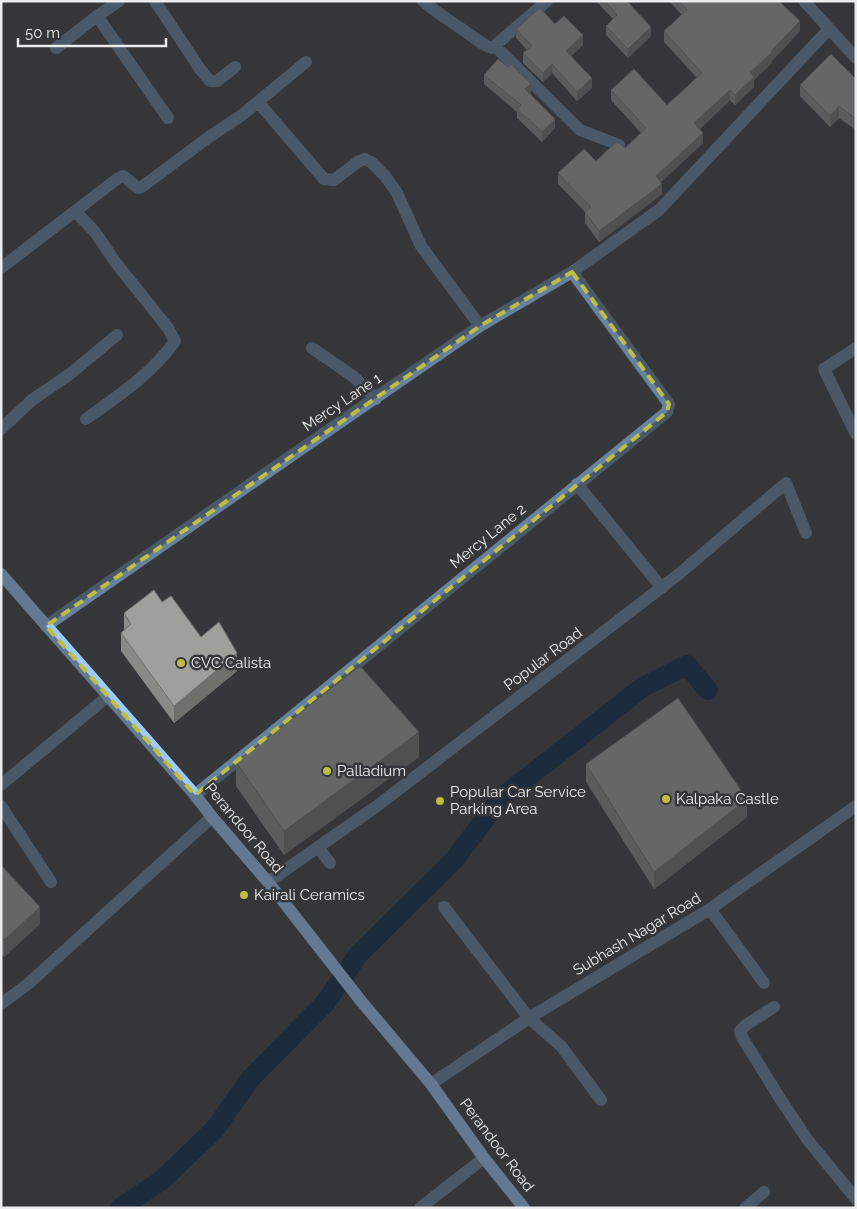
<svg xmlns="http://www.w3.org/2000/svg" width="857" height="1209" viewBox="0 0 857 1209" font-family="Raleway,sans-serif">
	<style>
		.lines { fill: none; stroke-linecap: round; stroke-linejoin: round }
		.canal { stroke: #002040; stroke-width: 20 }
		.minor { stroke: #67829e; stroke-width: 12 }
		.major { stroke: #9ecbfa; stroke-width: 12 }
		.wall { fill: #898985 }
		.shaded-wall { fill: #6f6f6c }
		.building { fill: #9f9f9b; stroke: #6f6f6c }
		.marked { fill: none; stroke: #bebf42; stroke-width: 4; stroke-dasharray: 10 6; stroke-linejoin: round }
		.poi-dot { fill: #bebf42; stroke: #35373a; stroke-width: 2 }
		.labels { text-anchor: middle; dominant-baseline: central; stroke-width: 5; stroke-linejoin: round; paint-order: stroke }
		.street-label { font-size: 15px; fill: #eaeced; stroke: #35373a }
		.poi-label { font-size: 15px; fill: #eaeced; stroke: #35373a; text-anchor: start }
	</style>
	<rect width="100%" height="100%" fill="#35373a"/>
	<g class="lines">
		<path class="canal" d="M 120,1208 L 162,1180 L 215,1129 L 250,1079 L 326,1002 L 358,955 L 454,860 L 501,798 L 643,687 L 687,665 L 708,690"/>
		<path class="minor" d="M 155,1 L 200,69 L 210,81 L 217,81 L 235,67
			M 423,1 C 436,12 451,22 465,31 C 473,37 482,45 492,48 L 547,1
			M 804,1 L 856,58
			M 97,16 L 168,118
			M 495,46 L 580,130 L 619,145
			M 56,48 L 97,16 L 119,1
			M 258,102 L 324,179 L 334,180 L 359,161 L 365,159 L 371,162 L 385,176 L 397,193 L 421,246 L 480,326
			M 75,211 L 95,232 L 116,263 L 168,328 L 175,341 C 152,374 118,396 86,419
			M 1,268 L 117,179 L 123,176 C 129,179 132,185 139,188 L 143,186 L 209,137 L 242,115 L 306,62
			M 312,348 L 354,377 L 376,399
			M 856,348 L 824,369 L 856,434
			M 1,429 L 32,400 L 70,374 L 117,335
			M 577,484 L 662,588
			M 46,626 L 291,456 L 480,326 L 572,272 L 659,210 L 829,29
			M 1,785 L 108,696
			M 195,795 L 667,412 L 669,404 L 572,272
			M 1,806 L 51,882
			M 318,847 L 330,863
			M 268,882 L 377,806 L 679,574 L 786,483 L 806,533
			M 444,907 L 529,1018 L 561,1046 L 601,1100
			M 710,909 L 764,983
			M 1,1004 L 28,984 L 212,817
			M 774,1007 L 746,1025 L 740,1031 L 742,1037 L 779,1097 L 807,1139 L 856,1199
			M 431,1084 L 529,1018 L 710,909 L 856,806
			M 420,1208 L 484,1158
			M 745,1208 L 764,1192"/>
		<path class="major" d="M 1,574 L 195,795 L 212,817 L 268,882 L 361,1001 L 431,1084 L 484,1158 L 524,1208"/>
	</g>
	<path class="wall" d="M 596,1 L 627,1 L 651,36 L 628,58 L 606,35 L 606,26 L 613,19 Z
		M 669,1 L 779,1 L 800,31 L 772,61 L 772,63 L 754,80 L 754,87 L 735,105 L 730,100 L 700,129 L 703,143 L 661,182 L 662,194 L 599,242 L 585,223 L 585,212 L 558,184 L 558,173 L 596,161 L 625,148 L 641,133 L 611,100 L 611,90 L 667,105 L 697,78 L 664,42 L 664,31 L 682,15 Z
		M 555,24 L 583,45 L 571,56 L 592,88 L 577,101 L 552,73 L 543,82 L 523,63 L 523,53 L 527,50 L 516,38 L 516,29 Z
		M 484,75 L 531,93 L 530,94 L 555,128 L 542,142 L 517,118 L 517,112 L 484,84 Z
		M 856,79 L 856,130 L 839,118 L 830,127 L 800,96 L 800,85 Z
		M 162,602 L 201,637 L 237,671 L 174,723 L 121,651 L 121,633 L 124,630 L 124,613 Z
		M 419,757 L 284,855 L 236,786 L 236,762 Z
		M 586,764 L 747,817 L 654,889 L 586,782 Z
		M 1,865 L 40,924 L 4,957 L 1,954 Z"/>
	<path class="shaded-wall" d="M 800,21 L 800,31 L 772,61 L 772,63 L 754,80 L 754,87 L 735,105 L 735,95 L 750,73 Z
		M 651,27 L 651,36 L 628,58 L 628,49 Z
		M 583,35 L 583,45 L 566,60 L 566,51 Z
		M 552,64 L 552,73 L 543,82 L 543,73 Z
		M 592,78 L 592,88 L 577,101 L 577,92 Z
		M 531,84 L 531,93 L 525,99 L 525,89 Z
		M 730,90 L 730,100 L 694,134 L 694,123 Z
		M 839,106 L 839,118 L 830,127 L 830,116 Z
		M 555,119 L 555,128 L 542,142 L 542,132 Z
		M 703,133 L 703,143 L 656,187 L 656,176 Z
		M 662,184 L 662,194 L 599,242 L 599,231 Z
		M 237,653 L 237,671 L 174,723 L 174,706 Z
		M 419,732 L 419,757 L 284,855 L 284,831 Z
		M 747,799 L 747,817 L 654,889 L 654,872 Z
		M 40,907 L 40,924 L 4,957 L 4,940 Z"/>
	<path class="building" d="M 605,1 L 627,1 L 651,27 L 628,49 L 606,26 L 617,15 Z
		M 679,1 L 779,1 L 800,21 L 771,51 L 772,52 L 750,73 L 754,77 L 735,95 L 730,90 L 694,123 L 703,133 L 656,176 L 662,184 L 599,231 L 585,212 L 591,207 L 558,173 L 584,149 L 596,161 L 616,142 L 619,143 L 625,148 L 646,128 L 611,90 L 634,69 L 667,105 L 702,73 L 664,31 L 687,10 Z
		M 540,8 L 555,24 L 564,16 L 583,35 L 566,51 L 592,78 L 577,92 L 552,64 L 543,73 L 523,53 L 532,46 L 516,29 Z
		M 831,54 L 856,79 L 856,119 L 839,106 L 830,116 L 800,85 Z
		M 498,59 L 508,67 L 511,64 L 531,84 L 525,89 L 555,119 L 542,132 L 517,109 L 521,105 L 484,75 Z
		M 154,590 L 162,602 L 171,596 L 201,637 L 219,622 L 237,653 L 174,706 L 121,633 L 131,624 L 124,613 Z
		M 360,666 L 419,732 L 284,831 L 236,762 Z
		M 678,698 L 747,799 L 654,872 L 586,764 Z
		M 1,865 L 40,907 L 4,940 L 1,937 Z"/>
	<path d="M0 0H857V1209H0ZM 572,272 L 669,404 L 667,412 L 195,795 L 46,626 L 480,326 Z" fill="#35373a" fill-opacity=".55" fill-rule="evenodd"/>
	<path class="marked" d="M 572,272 L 669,404 L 667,412 L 195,795 L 46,626 L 480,326 Z"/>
	<g class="poi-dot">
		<circle cx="181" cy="663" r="5"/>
		<circle cx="327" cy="771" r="5"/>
		<circle cx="666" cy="799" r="5"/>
		<circle cx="440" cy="801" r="5"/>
		<circle cx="244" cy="895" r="5"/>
	</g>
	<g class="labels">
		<g class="street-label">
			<text transform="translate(342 402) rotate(-34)">Mercy Lane 1</text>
			<text transform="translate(488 536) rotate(-39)">Mercy Lane 2</text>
			<text transform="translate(543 659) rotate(-37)">Popular Road</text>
			<text transform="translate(244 828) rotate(50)">Perandoor Road</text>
			<text transform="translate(637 934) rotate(-31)">Subhash Nagar Road</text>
			<text transform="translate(497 1145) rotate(53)">Perandoor Road</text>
		</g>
		<g class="poi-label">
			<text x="191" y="663">CVC Calista</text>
			<text x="337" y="771">Palladium</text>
			<text x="450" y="792">Popular Car Service<tspan x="450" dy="17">Parking Area</tspan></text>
			<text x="676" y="799">Kalpaka Castle</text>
			<text x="254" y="895">Kairali Ceramics</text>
		</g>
	</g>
	<rect width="857" height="1209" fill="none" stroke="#eaeced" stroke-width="5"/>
	<path d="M18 38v8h148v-8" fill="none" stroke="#eaeced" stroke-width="2.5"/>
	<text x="25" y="38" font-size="15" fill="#eaeced" stroke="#35373a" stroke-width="4" paint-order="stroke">50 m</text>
</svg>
